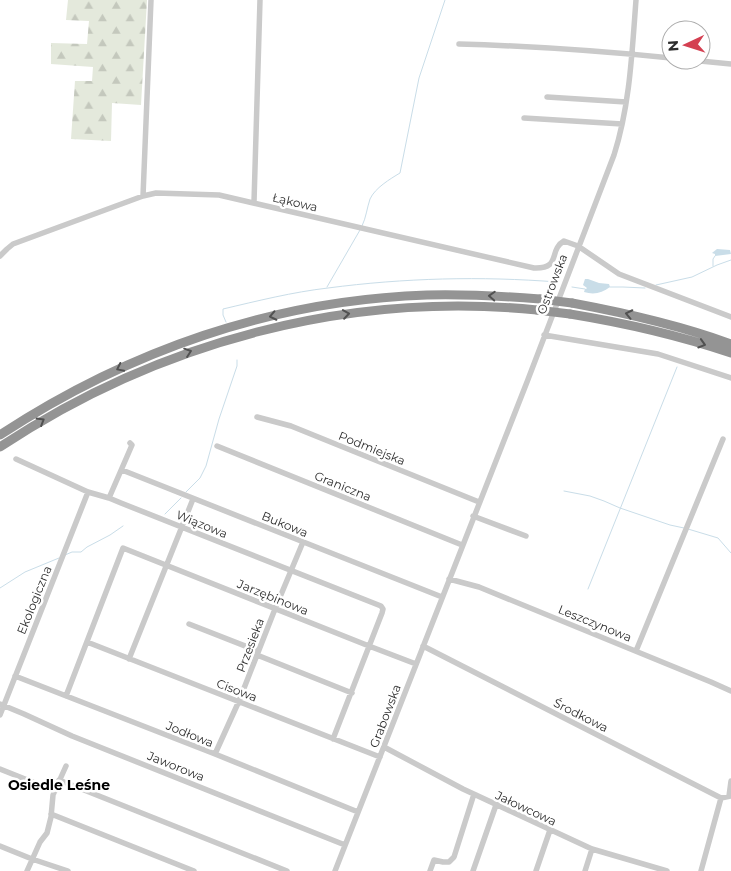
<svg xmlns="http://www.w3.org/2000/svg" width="731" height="871" viewBox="0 0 731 871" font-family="Montserrat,sans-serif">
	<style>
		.forest { fill: url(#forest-firs) }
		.water { fill: #c9dde8 }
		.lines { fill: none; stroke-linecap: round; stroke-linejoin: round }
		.stream { stroke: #c9dde8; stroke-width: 1 }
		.minor { stroke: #cacaca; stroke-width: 5.5 }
		.highway { stroke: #949494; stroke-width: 9 }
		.highway-bridge { stroke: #949494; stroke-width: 9 }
		.oneway { stroke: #515151 }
		.labels { text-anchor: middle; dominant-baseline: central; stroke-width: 5; stroke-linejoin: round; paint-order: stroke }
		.street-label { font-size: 12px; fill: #2d2d2d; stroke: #fff }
		.neighbourhood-label { font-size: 14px; font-weight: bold; fill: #000; stroke: #fff }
	</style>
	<defs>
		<pattern id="forest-firs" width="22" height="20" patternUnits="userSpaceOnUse" patternTransform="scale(1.25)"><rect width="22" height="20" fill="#e4e9dc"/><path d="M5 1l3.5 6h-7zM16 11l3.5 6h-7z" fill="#c4c8bd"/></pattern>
	</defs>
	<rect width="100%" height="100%" fill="#fff"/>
	<path class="forest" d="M 68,0 L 147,0 L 141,105 L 112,103 L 111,141 L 71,139 L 75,81 L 92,81 L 93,67 L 51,64 L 51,43 L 87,44 L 89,21 L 66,20 Z"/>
	<path class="water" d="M 717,249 L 730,250 L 731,254 L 715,256 L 715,254 L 712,253 Z
		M 585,279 L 588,279 L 599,283 L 609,284 L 610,287 C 602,293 594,295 584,292 L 585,289 L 586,289 L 587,288 L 583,285 Z"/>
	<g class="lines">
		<path class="stream" d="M 362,226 C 366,218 367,208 370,199 C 375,188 390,179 400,173 L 419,78 L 445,0
			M 713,266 L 713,259 L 715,256
			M 656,285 L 692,277 L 717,265 L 731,260
			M 327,287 L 360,230
			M 572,287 L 585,289
			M 610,287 L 623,287 L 645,288
			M 226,322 L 223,315 L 223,309 C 257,301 293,292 328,288 C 404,278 481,276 557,282
			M 564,491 L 590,496 L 604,501 L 620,508 L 670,525 L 684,528
			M 186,492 L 200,478 L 206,466 L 219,419 L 237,366 L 237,360
			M 165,514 L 181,498
			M 688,529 L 718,538 L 731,553
			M 65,555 L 72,552 L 81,552 L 87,547 L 110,535 L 123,526
			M 0,588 L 25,572 L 59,558
			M 588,589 L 677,367"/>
		<path class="minor" d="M 459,44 C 530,46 601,51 671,58
			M 690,60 L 731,64
			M 547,97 L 626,102
			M 524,118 L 622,124
			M 143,196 L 151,0
			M 254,202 L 260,0
			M 0,256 L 7,249 L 13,244 L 143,196 L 156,193 L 219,195 L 534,268 C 562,269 548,250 564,241 L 578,246 L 619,274 L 731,317
			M 544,335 L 658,354 L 731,378
			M 257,417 L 291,426 L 479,502
			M 217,446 L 462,545
			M 16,459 L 88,492 L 109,498 L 121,503 L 381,606 L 383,609 L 382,613 L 333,739
			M 122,470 L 442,597
			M 109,498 L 132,445 L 130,443
			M 473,516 L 526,536
			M 449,579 L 479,587 L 711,682 L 731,691
			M 189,624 L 258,651
			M 87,642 L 380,757
			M 423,646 L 721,798 L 731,796
			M 636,651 L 723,439
			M 257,655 L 352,693
			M 129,659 L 193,499
			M 15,676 L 215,754 L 358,812
			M 66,696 L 123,548 L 369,646 L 416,664
			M 0,704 L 24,714 L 72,736 L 345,845
			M 0,715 L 88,492
			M 384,747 L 463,789 L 592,849 L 667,871
			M 215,754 L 239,701 L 275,609 L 303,542
			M 0,769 L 55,791
			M 59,780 L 287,871
			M 729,796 L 731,781
			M 51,814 L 194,871
			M 0,846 L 32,859 L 68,871
			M 27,871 L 40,842 L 47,833 L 51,817 L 53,795 L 66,766
			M 335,871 L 527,382 L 614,155 C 630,105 632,52 636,0
			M 430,871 L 434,860 L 443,862 L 449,862 L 454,857 L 474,794
			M 473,871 L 496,805
			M 536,871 L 550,830
			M 585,871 L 592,849
			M 701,871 L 721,798"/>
		<path class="highway" d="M 572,303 C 626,313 679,325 731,344
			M 570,314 C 625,323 678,335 731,353
			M 0,435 C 128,351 273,300 427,295 C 465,294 502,296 540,299
			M 0,447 C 158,342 348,291 537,310"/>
		<path class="highway-bridge" d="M 540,299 L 572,303
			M 537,310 L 570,314"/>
	</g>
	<defs><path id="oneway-chevron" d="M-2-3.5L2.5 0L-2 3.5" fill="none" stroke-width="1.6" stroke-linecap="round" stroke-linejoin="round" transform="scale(1.25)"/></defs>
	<g class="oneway">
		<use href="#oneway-chevron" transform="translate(492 296) rotate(-177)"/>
		<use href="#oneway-chevron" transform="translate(346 314) rotate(-8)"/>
		<use href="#oneway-chevron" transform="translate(629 314) rotate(-168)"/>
		<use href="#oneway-chevron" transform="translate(273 316) rotate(168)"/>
		<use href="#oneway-chevron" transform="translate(702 344) rotate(17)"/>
		<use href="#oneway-chevron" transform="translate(188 352) rotate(-19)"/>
		<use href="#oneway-chevron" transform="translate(120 368) rotate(154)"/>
		<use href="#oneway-chevron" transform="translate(41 421) rotate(-31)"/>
	</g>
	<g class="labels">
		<g class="street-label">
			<text transform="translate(295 202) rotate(13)">Łąkowa</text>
			<text transform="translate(552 284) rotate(-69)">Ostrowska</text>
			<text transform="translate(372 448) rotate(22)">Podmiejska</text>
			<text transform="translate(343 486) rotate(22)">Graniczna</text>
			<text transform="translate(202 524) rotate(22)">Wiązowa</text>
			<text transform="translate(285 524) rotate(22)">Bukowa</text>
			<text transform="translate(273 597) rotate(22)">Jarzębinowa</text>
			<text transform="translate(34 600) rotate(-68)">Ekologiczna</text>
			<text transform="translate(595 623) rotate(22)">Leszczynowa</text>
			<text transform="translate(250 645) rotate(-69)">Przesieka</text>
			<text transform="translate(237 690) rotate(21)">Cisowa</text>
			<text transform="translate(581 715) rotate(27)">Środkowa</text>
			<text transform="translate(385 716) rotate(-69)">Grabowska</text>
			<text transform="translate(190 734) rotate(22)">Jodłowa</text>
			<text transform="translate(176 766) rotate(22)">Jaworowa</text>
			<text transform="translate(526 808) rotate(25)">Jałowcowa</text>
		</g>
		<g class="neighbourhood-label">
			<text x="59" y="785">Osiedle Leśne</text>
		</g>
	</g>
	<g transform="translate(686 45) rotate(266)"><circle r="24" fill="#ffffff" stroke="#ababab"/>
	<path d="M0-4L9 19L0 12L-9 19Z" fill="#d43f51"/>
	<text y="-8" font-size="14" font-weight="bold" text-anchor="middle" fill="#2d2d2d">N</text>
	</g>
</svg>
